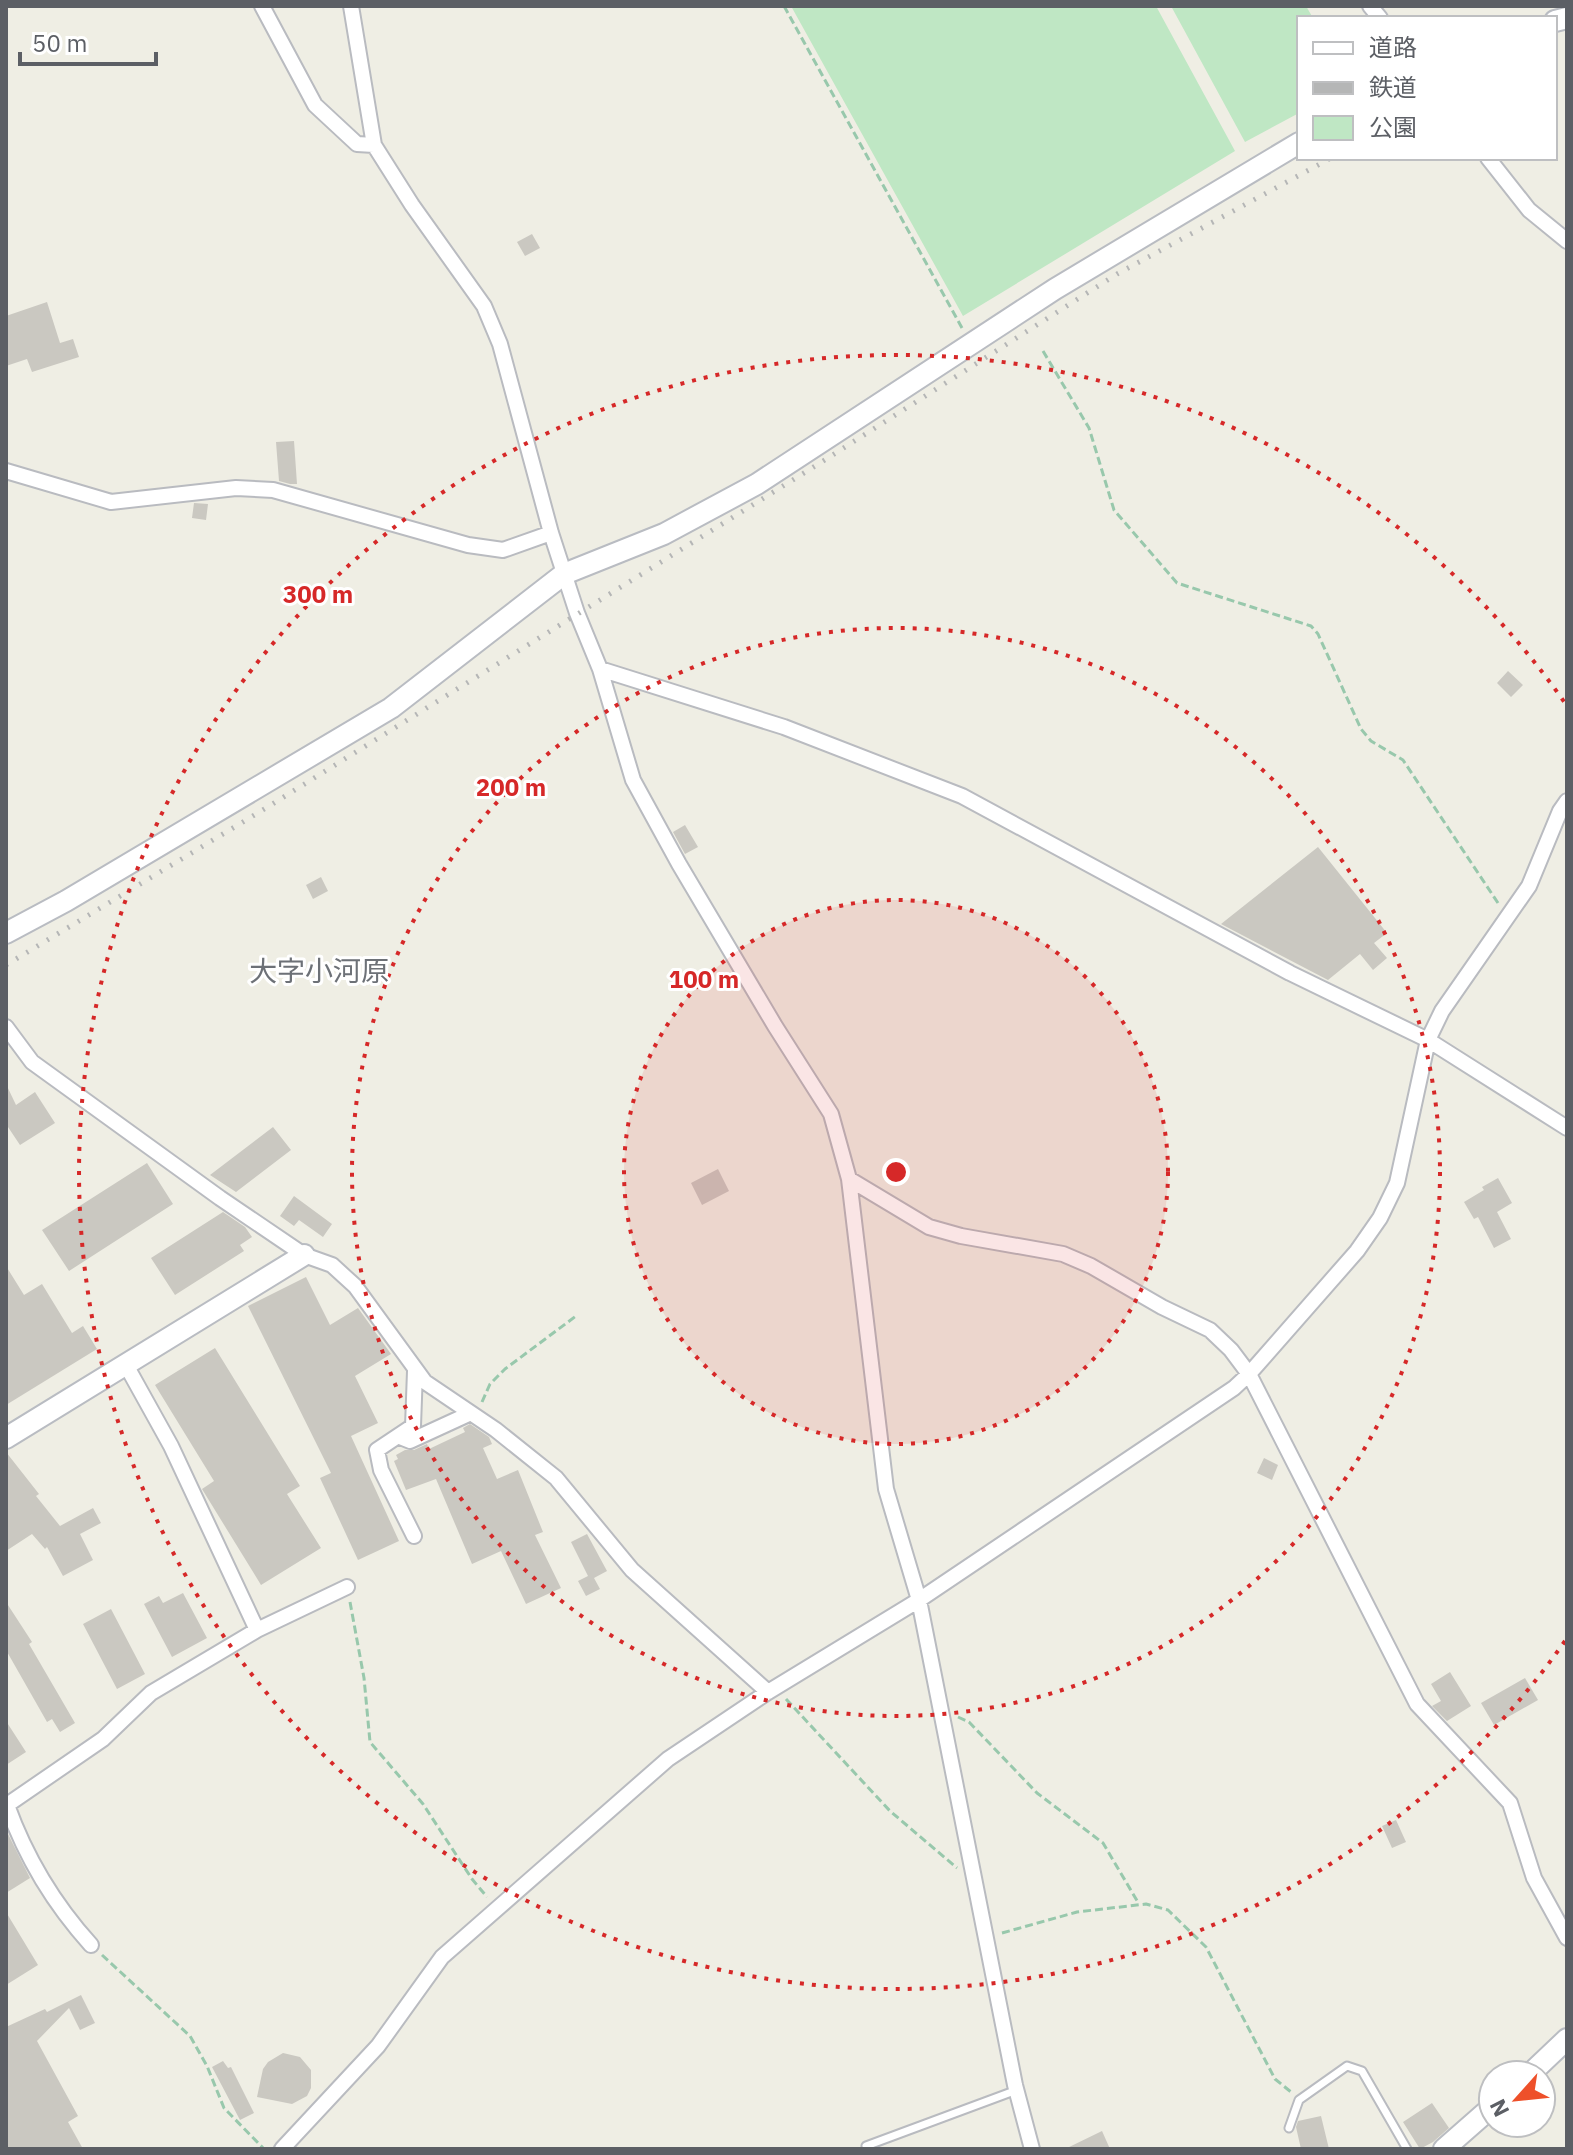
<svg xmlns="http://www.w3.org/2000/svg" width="1573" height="2155" viewBox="0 0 1573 2155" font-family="'IBM Plex Sans','Noto Sans JP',sans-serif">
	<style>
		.green { fill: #bfe7c4 }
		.building { fill: #cac8c1 }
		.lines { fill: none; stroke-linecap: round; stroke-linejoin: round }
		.lane-casing { stroke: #b9bbc0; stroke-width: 11 }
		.street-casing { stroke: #b9bbc0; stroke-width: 18 }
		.secondary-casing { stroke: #b9bcc2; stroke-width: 24 }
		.path { stroke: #98c8ac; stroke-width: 3; stroke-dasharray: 8 4; stroke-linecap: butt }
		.lane { stroke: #fff; stroke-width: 7 }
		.street { stroke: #fff; stroke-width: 14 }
		.secondary { stroke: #fff; stroke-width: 20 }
		.rail { stroke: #b5b6b6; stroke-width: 5; stroke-dasharray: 2 10; stroke-linecap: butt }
		.ring { fill: none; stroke: #d62828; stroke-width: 4; stroke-dasharray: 4 8 }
		.labels { text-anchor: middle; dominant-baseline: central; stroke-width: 6; stroke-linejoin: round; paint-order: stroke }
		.quarter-label { font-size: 28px; fill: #6d7177; stroke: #fff }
		.centre { fill: #d62828; stroke: #fff; stroke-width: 4 }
		.ring-label { font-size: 24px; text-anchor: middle; font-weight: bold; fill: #d62828; stroke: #fff; stroke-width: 6; stroke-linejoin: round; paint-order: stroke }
	</style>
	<rect width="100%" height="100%" fill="#efeee4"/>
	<path class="green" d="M 791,6 L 1156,6 L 1235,151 L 963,316 Z
		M 1171,6 L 1306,6 L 1313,18 L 1299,18 L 1299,113 L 1245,142 Z"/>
	<path class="building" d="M 532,234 L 540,248 L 525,256 L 517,242 Z
		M 47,302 L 60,343 L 73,339 L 79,357 L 32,372 L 27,359 L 6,366 L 6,316 Z
		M 294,441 L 297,484 L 290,484 L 279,481 L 276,442 Z
		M 194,503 L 208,504 L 206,520 L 192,518 Z
		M 1508,671 L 1523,685 L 1511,697 L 1497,683 Z
		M 685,825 L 698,847 L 685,854 L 673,832 Z
		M 1318,847 L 1387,933 L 1374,943 L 1387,958 L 1373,970 L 1360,954 L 1328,980 L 1221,924 Z
		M 321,877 L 328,891 L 313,899 L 306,885 Z
		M 6,1084 L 16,1105 L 35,1092 L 55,1123 L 20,1145 L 6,1124 Z
		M 273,1127 L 291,1150 L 236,1192 L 210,1175 Z
		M 147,1163 L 173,1204 L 69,1271 L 42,1230 Z
		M 718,1169 L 729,1191 L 702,1205 L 691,1183 Z
		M 1498,1178 L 1512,1203 L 1497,1212 L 1511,1239 L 1494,1248 L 1478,1217 L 1474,1219 L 1464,1202 L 1484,1190 L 1482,1187 Z
		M 294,1196 L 332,1224 L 323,1237 L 299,1220 L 294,1226 L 280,1216 Z
		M 223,1212 L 245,1227 L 252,1237 L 240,1245 L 244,1251 L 175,1295 L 151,1258 Z
		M 6,1266 L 24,1295 L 42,1284 L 72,1333 L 83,1326 L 97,1349 L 6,1405 Z
		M 306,1277 L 330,1325 L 358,1308 L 391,1354 L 355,1376 L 378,1423 L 351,1436 L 399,1541 L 358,1560 L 320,1478 L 331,1473 L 248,1306 Z
		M 215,1348 L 300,1486 L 287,1494 L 321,1548 L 261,1585 L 202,1489 L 214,1481 L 155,1385 Z
		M 470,1424 L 489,1437 L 492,1444 L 483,1448 L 497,1479 L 518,1470 L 543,1532 L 535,1535 L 561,1588 L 526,1604 L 501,1551 L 472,1564 L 436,1479 L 406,1490 L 394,1461 L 398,1459 L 396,1455 L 405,1450 L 414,1450 L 427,1444 L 429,1449 L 465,1432 L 463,1428 Z
		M 6,1452 L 39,1494 L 36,1496 L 60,1526 L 93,1508 L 101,1523 L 80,1534 L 93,1560 L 63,1576 L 47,1547 L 45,1549 L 32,1534 L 6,1551 Z
		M 1264,1458 L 1278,1465 L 1272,1480 L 1257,1473 Z
		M 587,1534 L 607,1571 L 594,1578 L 600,1589 L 586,1596 L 578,1581 L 588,1576 L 571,1542 Z
		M 183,1593 L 207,1638 L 172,1657 L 144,1604 L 159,1596 L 163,1603 Z
		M 6,1602 L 32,1642 L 29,1644 L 75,1723 L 60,1732 L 52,1719 L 47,1722 L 6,1650 Z
		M 111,1609 L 145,1674 L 117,1689 L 83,1624 Z
		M 1450,1672 L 1471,1706 L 1447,1721 L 1432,1706 L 1441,1701 L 1431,1684 Z
		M 1525,1678 L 1538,1700 L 1494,1725 L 1481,1703 Z
		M 6,1721 L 26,1752 L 6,1765 Z
		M 1396,1820 L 1406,1842 L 1392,1848 L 1382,1826 Z
		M 6,1830 L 30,1878 L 6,1893 Z
		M 6,1912 L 38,1965 L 6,1985 Z
		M 81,1995 L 95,2023 L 80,2030 L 69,2008 L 37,2041 L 78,2116 L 68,2122 L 83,2149 L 6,2149 L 6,2027 L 45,2009 L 47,2012 Z
		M 283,2053 L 300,2057 L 311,2070 L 311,2088 L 307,2096 L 292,2104 L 257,2097 L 263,2069 L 268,2062 Z
		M 223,2061 L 228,2068 L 231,2067 L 254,2113 L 240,2120 L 212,2067 Z
		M 1432,2103 L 1449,2128 L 1433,2142 L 1420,2149 L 1403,2122 Z
		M 1321,2116 L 1329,2149 L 1301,2149 L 1296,2127 L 1298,2121 Z
		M 1102,2131 L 1110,2149 L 1065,2149 Z"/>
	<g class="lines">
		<g class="lane-casing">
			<path id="lane" d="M 1289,2128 L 1299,2100 L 1347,2066 L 1362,2071 L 1407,2149
				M 867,2149 L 866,2146 L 1017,2090"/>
		</g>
		<g class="street-casing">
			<path id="street" d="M 262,6 L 315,105 L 357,144 L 374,145
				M 351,6 L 374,145 L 412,205 L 484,306 L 500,344 L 551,533 L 577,613 L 600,669 L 633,780 L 679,864 L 775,1026 L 831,1114 L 849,1179 L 886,1489 L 919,1600 L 1015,2085 L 1032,2149
				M 1370,6 L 1380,18
				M 1488,158 L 1529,210 L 1567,241
				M 6,471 L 111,502 L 236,488 L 273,490 L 468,545 L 503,550 L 551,533
				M 600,669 L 784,727 L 962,796 L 1290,973 L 1428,1040 L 1567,1128
				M 6,1027 L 32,1062 L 220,1198 L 304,1255 L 332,1265 L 355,1286 L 425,1382 L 496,1430 L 556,1478 L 632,1570 L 768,1692
				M 849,1179 L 929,1227 L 961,1236 L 1063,1254 L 1091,1266 L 1162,1307 L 1210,1330 L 1231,1350 L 1249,1374 L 1417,1704 L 1510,1803 L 1534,1878 L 1567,1938
				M 126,1365 L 171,1446 L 257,1630 L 347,1587
				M 400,1437 L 410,1441 L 471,1413
				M 414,1536 L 381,1470 L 377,1450 L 413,1426 L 415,1371
				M 91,1945 C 53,1903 26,1858 7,1805 L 103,1739 L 151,1693 L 257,1630
				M 282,2149 L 378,2046 L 442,1957 L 668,1759 L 768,1692 L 919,1600 L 1234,1388 L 1249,1374 L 1357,1251 L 1380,1218 L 1397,1183 L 1428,1040 L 1442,1011 L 1529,886 L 1560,811 L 1567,801"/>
		</g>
		<g class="secondary-casing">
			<path id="secondary" d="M 1555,21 L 1567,18
				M 6,933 L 66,901 L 391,708 L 564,574 L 664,534 L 757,484 L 1055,289 L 1299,143
				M 6,1438 L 304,1255
				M 1529,2075 L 1567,2039
				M 1444,2149 L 1493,2106"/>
		</g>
		<path class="path" d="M 784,6 L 962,328
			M 1043,351 L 1089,428 L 1114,510 L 1177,583 L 1311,626 L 1318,634 L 1361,729 L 1371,741 L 1403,760 L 1498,903
			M 482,1402 L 490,1384 L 505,1369 L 576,1316
			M 350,1602 L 364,1678 L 370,1742 L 423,1804 L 472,1879 L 487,1897
			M 786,1699 L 890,1811 L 957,1868
			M 958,1717 L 969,1722 L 1037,1793 L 1103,1843 L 1139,1904
			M 1002,1933 L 1077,1912 L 1146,1904 L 1168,1910 L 1206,1947 L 1275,2079 L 1291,2092
			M 102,1955 L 190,2036 L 207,2066 L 224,2108 L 264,2149"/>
		<use href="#lane" class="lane"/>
		<use href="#street" class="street"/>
		<use href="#secondary" class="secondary"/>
		<path class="rail" d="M 1555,53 L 1567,48
			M 6,965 L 266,808 L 820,463 L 1117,274 L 1331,158"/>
	</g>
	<circle cx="896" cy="1172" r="272" fill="#d62828" fill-opacity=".12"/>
	<g class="ring">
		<circle cx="896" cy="1172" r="272"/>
		<circle cx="896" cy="1172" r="544"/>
		<path d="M1565 1641A817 817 0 1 1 1565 703"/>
	</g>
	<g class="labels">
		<g class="quarter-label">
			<text x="319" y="970">大字小河原</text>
		</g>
	</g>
	<circle cx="896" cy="1172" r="12" class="centre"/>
	<g class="ring-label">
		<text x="318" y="603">300 m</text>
		<text x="511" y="796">200 m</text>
		<text x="704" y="988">100 m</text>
	</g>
	<rect width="1573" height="2155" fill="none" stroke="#5c5f65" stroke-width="16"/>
	<rect x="1297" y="16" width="260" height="144" fill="#ffffff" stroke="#bebfc1" stroke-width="2"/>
	<rect x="1313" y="42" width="40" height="12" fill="#ffffff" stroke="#bebfc1" stroke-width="2"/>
	<text x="1369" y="56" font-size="24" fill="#5c5f65">道路</text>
	<rect x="1313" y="82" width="40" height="12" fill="#b5b6b6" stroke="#bebfc1" stroke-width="2"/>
	<text x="1369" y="96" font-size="24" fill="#5c5f65">鉄道</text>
	<rect x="1313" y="116" width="40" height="24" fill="#bfe7c4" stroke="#bebfc1" stroke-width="2"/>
	<text x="1369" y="136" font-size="24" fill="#5c5f65">公園</text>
	<g transform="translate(1517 2099) rotate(243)"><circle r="38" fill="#ffffff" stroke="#bebfc1" stroke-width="2"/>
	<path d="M0-6L14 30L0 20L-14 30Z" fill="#ee502a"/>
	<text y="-12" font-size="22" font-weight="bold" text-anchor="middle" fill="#5c5f65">N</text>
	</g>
	<path d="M20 52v12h136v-12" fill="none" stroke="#5c5f65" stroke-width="4"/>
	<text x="32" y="52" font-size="24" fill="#5c5f65" stroke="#ffffff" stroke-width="6" paint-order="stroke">50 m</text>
</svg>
